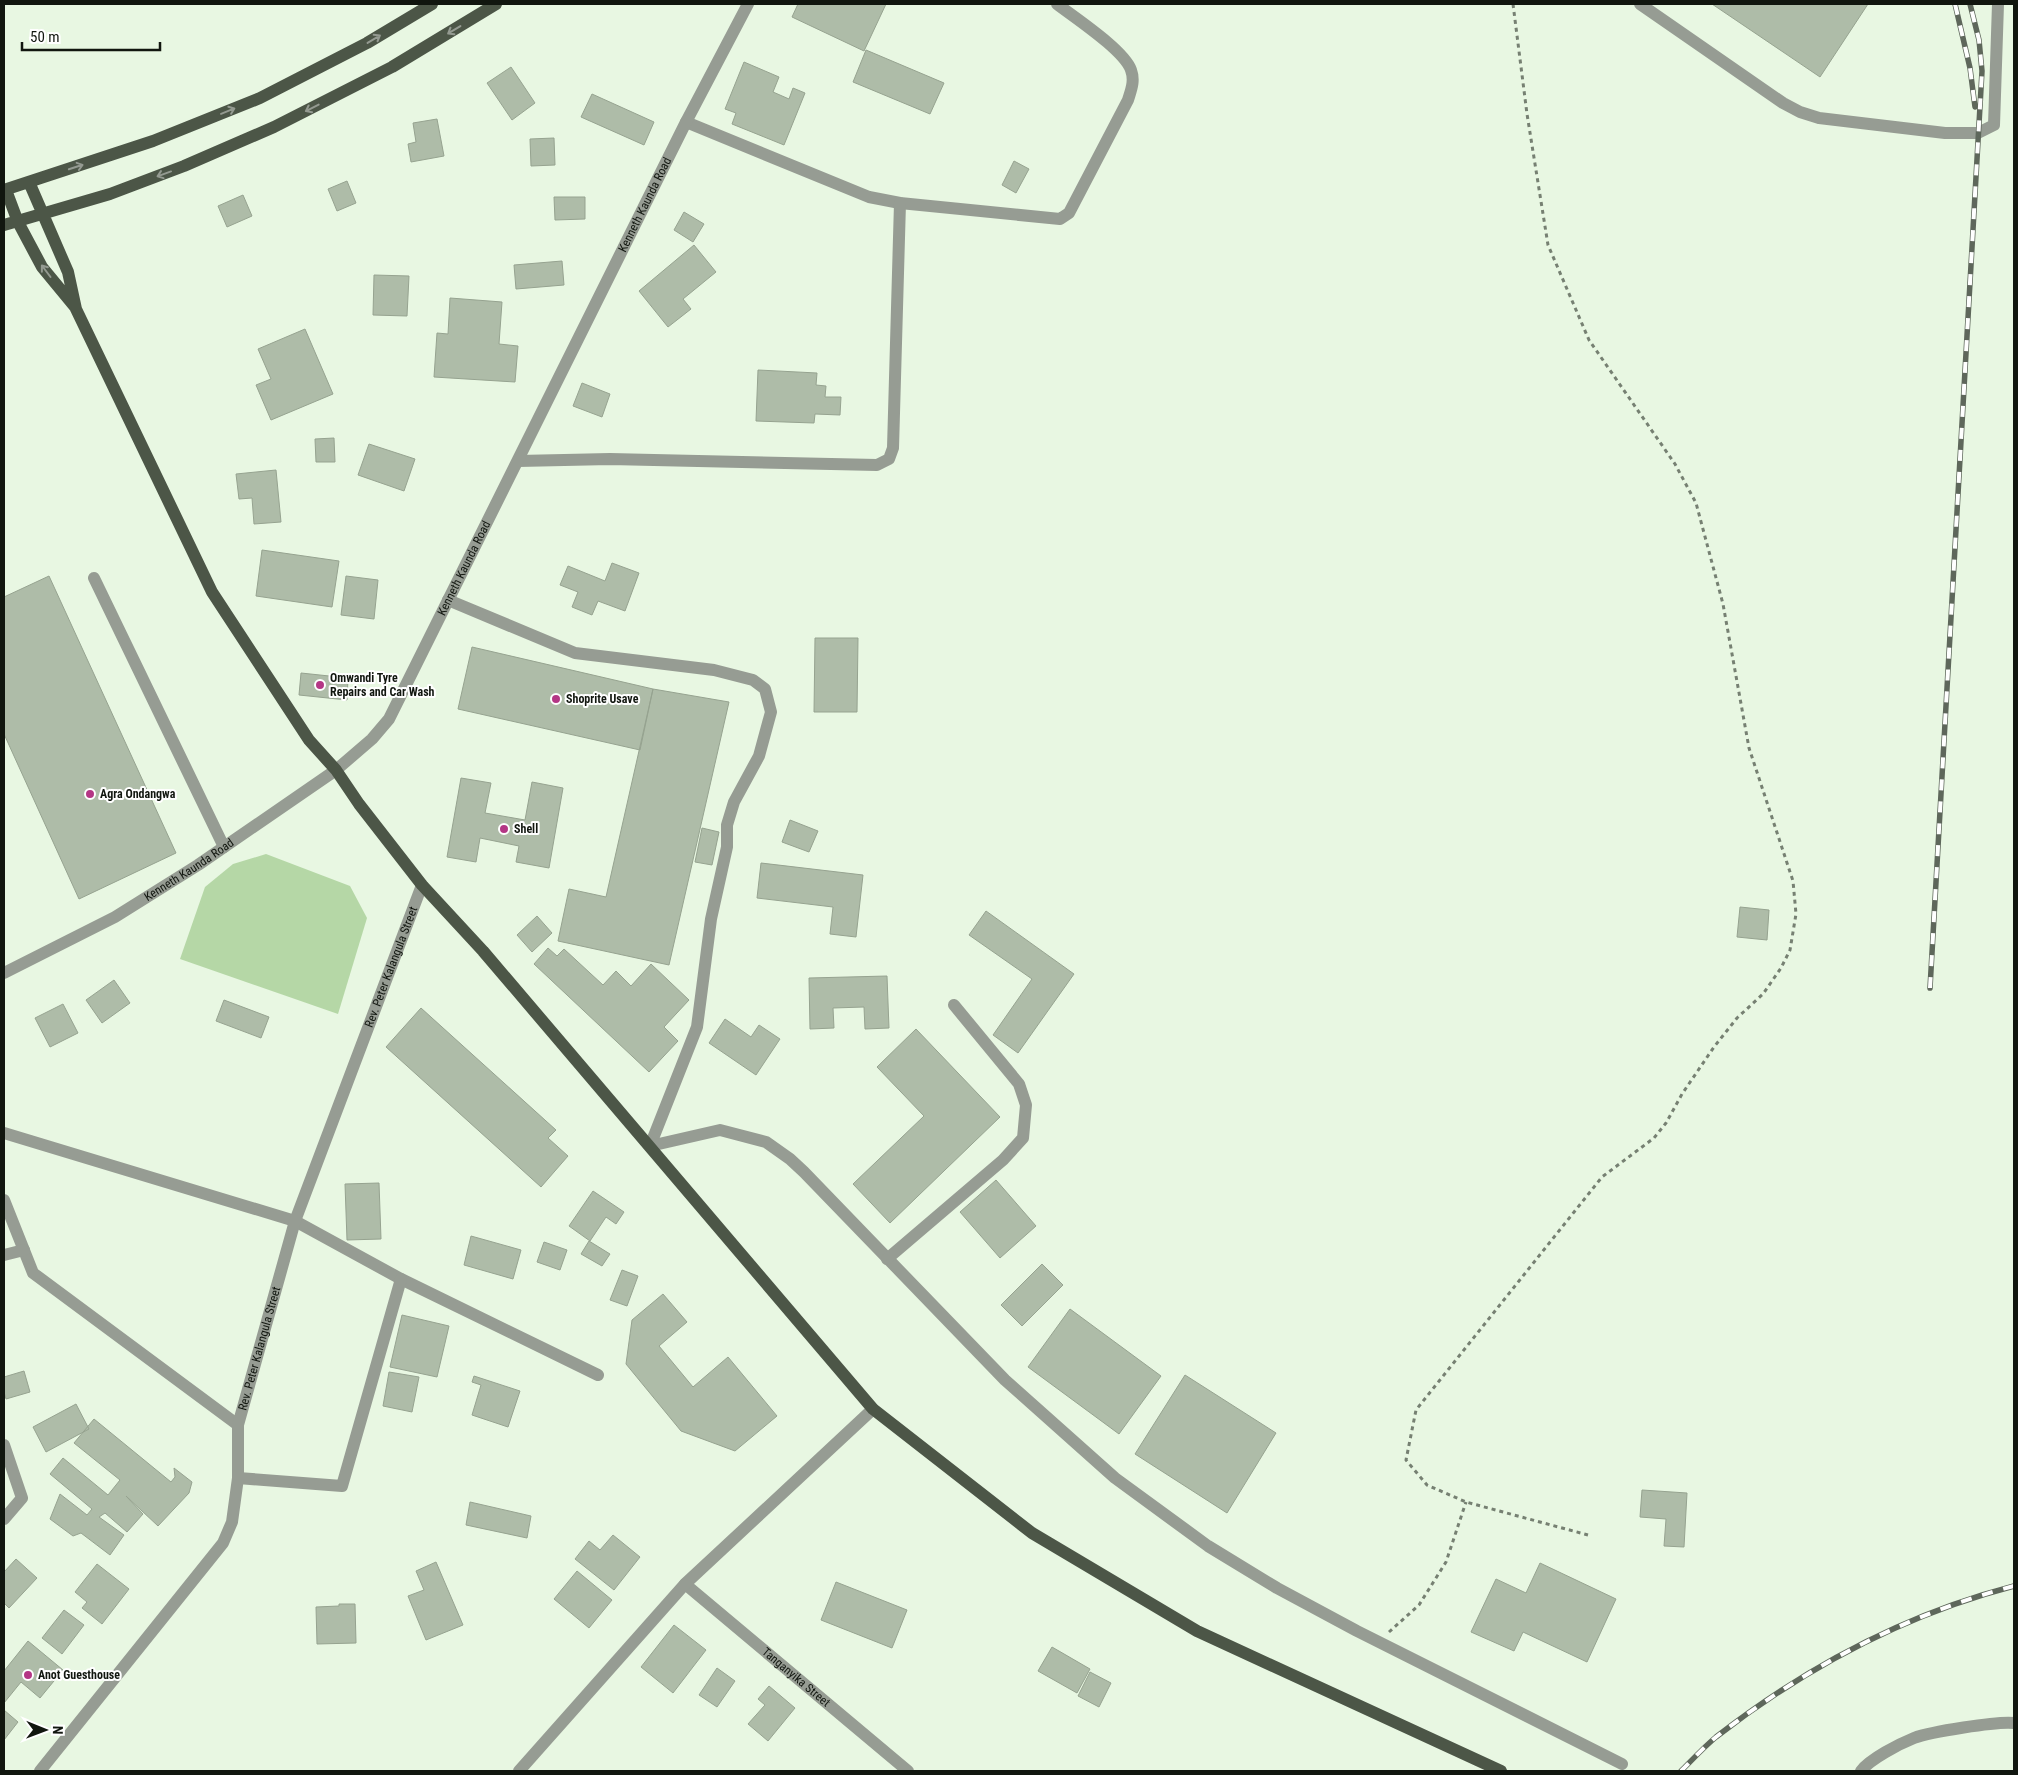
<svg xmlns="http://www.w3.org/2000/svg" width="2018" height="1775" viewBox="0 0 2018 1775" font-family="'Roboto Condensed',sans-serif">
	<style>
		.green { fill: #b5d7a6 }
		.building { fill: #aebca8; stroke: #96a390 }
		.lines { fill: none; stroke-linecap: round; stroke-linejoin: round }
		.path { stroke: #768072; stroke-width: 3; stroke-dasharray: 4 4; stroke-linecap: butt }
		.minor { stroke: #969c93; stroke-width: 12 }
		.major { stroke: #4c5647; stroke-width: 12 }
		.rail-casing { stroke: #5e675b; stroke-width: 5.5 }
		.rail { stroke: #fff; stroke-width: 4; stroke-dasharray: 11; stroke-linecap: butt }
		.oneway { stroke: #949a91 }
		.poi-dot { fill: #b43685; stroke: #fff; stroke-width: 2 }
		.labels { text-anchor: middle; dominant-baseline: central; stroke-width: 4; stroke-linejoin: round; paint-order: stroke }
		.street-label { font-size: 12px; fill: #11160f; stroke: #fff }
		.poi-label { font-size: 12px; font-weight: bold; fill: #11160f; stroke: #fff; text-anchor: start }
	</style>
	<rect width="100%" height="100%" fill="#e8f7e2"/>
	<path class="green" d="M 266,854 L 350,886 L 367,918 L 338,1014 L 180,959 L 205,887 L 233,864 Z"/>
	<path class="building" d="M 798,4 L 886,4 L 864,51 L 792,17 Z
		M 1712,4 L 1868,4 L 1820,77 Z
		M 866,50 L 944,83 L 930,114 L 853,82 Z
		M 744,62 L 779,77 L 773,92 L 789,99 L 793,88 L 805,93 L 784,145 L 732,124 L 736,113 L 725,109 Z
		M 511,67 L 535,103 L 512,120 L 487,83 Z
		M 592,94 L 654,122 L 644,145 L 581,117 Z
		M 437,119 L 444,156 L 411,162 L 408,144 L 416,142 L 413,123 Z
		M 554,138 L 555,165 L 531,166 L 530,139 Z
		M 1014,161 L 1029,169 L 1016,193 L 1002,185 Z
		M 347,181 L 356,203 L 337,211 L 328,189 Z
		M 243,195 L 252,216 L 227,227 L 218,206 Z
		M 554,197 L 585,197 L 585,219 L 555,220 Z
		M 684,212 L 704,224 L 693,242 L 674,230 Z
		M 694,245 L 716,272 L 683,299 L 691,309 L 668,327 L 639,291 Z
		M 562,261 L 564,285 L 516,289 L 514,265 Z
		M 374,275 L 409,276 L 407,316 L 373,315 Z
		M 450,298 L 502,302 L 499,344 L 518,346 L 515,382 L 434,377 L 437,333 L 448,334 Z
		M 305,329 L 333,394 L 271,420 L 256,385 L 271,379 L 258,349 Z
		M 758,370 L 817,373 L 816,385 L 826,386 L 825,397 L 841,397 L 840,415 L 815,414 L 814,423 L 756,421 Z
		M 582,383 L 610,394 L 602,417 L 573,406 Z
		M 334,438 L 335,462 L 316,462 L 315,439 Z
		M 369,444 L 415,459 L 404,491 L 358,475 Z
		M 276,470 L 281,522 L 254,524 L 252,498 L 239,499 L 236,474 Z
		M 262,550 L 339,561 L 332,607 L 256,596 Z
		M 612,563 L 639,573 L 625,611 L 598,601 L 592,615 L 572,607 L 578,592 L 560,585 L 568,566 L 605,581 Z
		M 49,576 L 176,853 L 79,899 L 4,734 L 4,597 Z
		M 346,576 L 378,580 L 374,619 L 341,615 Z
		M 815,638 L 858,638 L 857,712 L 814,712 Z
		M 472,647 L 653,689 L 640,750 L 458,709 Z
		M 301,673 L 348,678 L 347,700 L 299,695 Z
		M 653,689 L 729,702 L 669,965 L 558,941 L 569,889 L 606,897 Z
		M 461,778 L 491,783 L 485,813 L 525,820 L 532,782 L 563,788 L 549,868 L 516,862 L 519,846 L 480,838 L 476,862 L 447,857 Z
		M 790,820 L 818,831 L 809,852 L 782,842 Z
		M 702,828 L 719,832 L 712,865 L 695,862 Z
		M 761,863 L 863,875 L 856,937 L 830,934 L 833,907 L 757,898 Z
		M 1740,907 L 1769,910 L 1767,940 L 1737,937 Z
		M 986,911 L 1074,974 L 1018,1053 L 993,1035 L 1032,979 L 969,935 Z
		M 537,916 L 552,933 L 532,952 L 517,935 Z
		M 548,948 L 557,956 L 564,949 L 603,985 L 616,971 L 631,986 L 651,964 L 689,1000 L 664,1027 L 678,1041 L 649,1072 L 534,964 Z
		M 887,976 L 889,1028 L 865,1029 L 864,1007 L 833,1008 L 834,1028 L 810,1029 L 809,978 Z
		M 114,980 L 130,1003 L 102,1023 L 86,1000 Z
		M 224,1000 L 269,1017 L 261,1038 L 216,1021 Z
		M 63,1004 L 78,1033 L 50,1047 L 35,1018 Z
		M 421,1008 L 556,1130 L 548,1138 L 568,1156 L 541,1187 L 386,1047 Z
		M 725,1019 L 751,1037 L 759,1025 L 780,1039 L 756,1075 L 709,1043 Z
		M 916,1029 L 1000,1117 L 890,1223 L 853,1184 L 924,1116 L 877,1067 Z
		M 996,1180 L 1036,1226 L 1000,1258 L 960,1212 Z
		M 379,1183 L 381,1239 L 347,1240 L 345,1184 Z
		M 593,1191 L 624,1212 L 616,1224 L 606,1217 L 590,1241 L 569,1226 Z
		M 471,1236 L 521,1250 L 513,1279 L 464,1265 Z
		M 589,1241 L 610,1254 L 602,1266 L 581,1254 Z
		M 544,1242 L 567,1250 L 560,1270 L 537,1262 Z
		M 1042,1264 L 1063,1285 L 1022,1326 L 1001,1305 Z
		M 622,1270 L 638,1276 L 627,1306 L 610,1300 Z
		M 663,1294 L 687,1322 L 659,1346 L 693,1387 L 728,1357 L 777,1416 L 735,1451 L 681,1431 L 626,1364 L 632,1320 Z
		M 1070,1309 L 1161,1376 L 1119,1434 L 1028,1367 Z
		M 402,1315 L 449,1326 L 437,1377 L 390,1367 Z
		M 24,1371 L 30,1392 L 6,1399 L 4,1392 L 4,1377 Z
		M 389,1372 L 419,1377 L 412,1412 L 383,1406 Z
		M 1185,1375 L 1276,1433 L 1227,1513 L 1135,1454 Z
		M 474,1376 L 520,1391 L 508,1427 L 472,1415 L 481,1385 L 472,1382 Z
		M 76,1404 L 89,1429 L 46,1452 L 33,1427 Z
		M 94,1419 L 171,1482 L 175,1477 L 174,1468 L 192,1482 L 189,1493 L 158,1526 L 126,1496 L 143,1514 L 127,1532 L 105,1513 L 99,1517 L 124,1535 L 110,1555 L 81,1533 L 73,1536 L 50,1519 L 60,1494 L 87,1515 L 92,1509 L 50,1474 L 63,1458 L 108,1495 L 120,1480 L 74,1443 Z
		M 1642,1490 L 1687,1493 L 1684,1547 L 1664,1546 L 1666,1519 L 1640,1517 Z
		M 470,1502 L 531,1516 L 527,1538 L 466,1525 Z
		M 613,1535 L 640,1557 L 614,1590 L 575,1559 L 589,1541 L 600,1550 Z
		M 16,1559 L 37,1578 L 9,1608 L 4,1603 L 4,1572 Z
		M 436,1562 L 463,1625 L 426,1640 L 408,1596 L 424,1590 L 416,1571 Z
		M 1540,1563 L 1616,1599 L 1587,1662 L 1523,1632 L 1514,1651 L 1471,1632 L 1496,1579 L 1526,1593 Z
		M 97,1564 L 129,1589 L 102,1624 L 82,1608 L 87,1602 L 75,1592 Z
		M 577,1571 L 612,1600 L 589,1628 L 554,1599 Z
		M 836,1582 L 907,1610 L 892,1648 L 821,1620 Z
		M 339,1604 L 355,1604 L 356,1643 L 317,1644 L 316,1607 L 339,1606 Z
		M 64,1610 L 84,1625 L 62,1654 L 42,1638 Z
		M 674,1625 L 706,1650 L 673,1693 L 641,1667 Z
		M 28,1641 L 63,1670 L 40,1698 L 21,1682 L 4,1703 L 4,1671 Z
		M 1052,1647 L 1090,1669 L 1077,1693 L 1038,1671 Z
		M 717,1668 L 735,1681 L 717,1707 L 699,1695 Z
		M 1090,1672 L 1111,1683 L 1099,1707 L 1078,1696 Z
		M 769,1686 L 795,1708 L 768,1741 L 748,1724 L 765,1705 L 758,1699 Z
		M 4,1710 L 18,1722 L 4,1740 Z"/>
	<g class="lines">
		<path class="path" d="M 1513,4 L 1527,114 L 1548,245 L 1589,340 L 1675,464 L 1696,503 L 1723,604 L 1749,748 L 1793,881 L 1796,914 L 1790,950 L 1781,968 L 1763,994 L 1737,1018 L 1714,1047 L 1682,1094 L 1666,1123 L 1654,1138 L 1602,1177 L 1416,1410 L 1406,1460 L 1427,1485 L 1466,1502 L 1588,1535
			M 1389,1632 L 1419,1605 L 1446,1562 L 1466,1502"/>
		<g class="minor">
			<path d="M 1640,4 L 1783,103 L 1800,112 L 1819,118 L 1945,133 L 1978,133 L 1994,125 L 1998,4"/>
			<path d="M 686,122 L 869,197 L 900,203 L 1060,219 L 1069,213 L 1128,100 C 1131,90 1135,81 1131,70 C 1124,50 1075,18 1057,4"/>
			<path d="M 518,461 L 610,459 L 877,465 L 889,459 L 893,448 L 900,203"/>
			<path d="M 94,578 L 224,847"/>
			<path d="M 448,600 L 575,653 L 714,670 L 753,680 L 765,689 L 771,712 L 759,756 L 734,802 L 727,825 L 727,847 L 711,919 L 697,1027 L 650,1146"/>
			<path id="s1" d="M 4,973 L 115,917 L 198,865 L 336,770 L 372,739 L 389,719 L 686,122 L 748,4"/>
			<path d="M 4,1133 L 295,1221 L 401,1279 L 598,1375"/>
			<path d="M 650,1146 L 720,1130 L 766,1142 L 790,1159 L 804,1172 L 1005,1380 L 1115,1478 L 1208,1546 L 1277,1588 L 1357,1631 L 1622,1764"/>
			<path d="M 4,1200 L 33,1273 L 238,1425"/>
			<path d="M 4,1255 L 24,1250"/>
			<path d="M 887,1259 L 1003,1160 L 1023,1138 L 1026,1105 L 1019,1084 L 954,1005"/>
			<path d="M 4,1445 L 22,1498 L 4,1519"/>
			<path d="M 238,1478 L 342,1486 L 401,1279"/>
			<path id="s2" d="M 685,1584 L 908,1771"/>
			<path id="s3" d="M 40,1771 L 223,1543 L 232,1522 L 238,1478 L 238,1425 L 295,1221 L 422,885"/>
			<path d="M 519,1771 L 685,1584 L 873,1409"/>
			<path d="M 1861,1771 C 1870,1759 1899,1744 1914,1738 C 1930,1732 1997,1721 2014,1723"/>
		</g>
		<path class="major" d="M 29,182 L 68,272 L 76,309 L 212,592 L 309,740 L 336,770 L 359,804 L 422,885 L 483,951 L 873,1409 L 1032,1533 L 1197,1631 L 1501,1771
			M 4,190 L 153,141 L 260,98 L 367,43 L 432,4
			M 6,190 L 18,222 L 42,267 L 75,307
			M 4,225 L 110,194 L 184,166 L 274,127 L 392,67 L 496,4"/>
		<g class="rail-casing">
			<path id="rail" d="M 1955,4 L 1970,68 L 1975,107
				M 1930,988 L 1982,71 L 1979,40 L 1970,4
				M 1681,1771 C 1692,1760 1704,1747 1716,1737 C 1805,1668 1906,1614 2014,1586"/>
		</g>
		<use href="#rail" class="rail"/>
	</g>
	<defs><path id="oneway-shaft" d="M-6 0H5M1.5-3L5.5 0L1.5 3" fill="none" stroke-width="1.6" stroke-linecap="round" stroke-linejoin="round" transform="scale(1.25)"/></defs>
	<g class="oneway">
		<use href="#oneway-shaft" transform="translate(454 30) rotate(149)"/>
		<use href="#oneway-shaft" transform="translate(374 39) rotate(-31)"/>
		<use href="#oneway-shaft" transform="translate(312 108) rotate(153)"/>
		<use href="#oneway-shaft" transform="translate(228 111) rotate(-22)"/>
		<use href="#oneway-shaft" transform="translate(76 167) rotate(-18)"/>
		<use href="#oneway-shaft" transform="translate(164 174) rotate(160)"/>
		<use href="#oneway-shaft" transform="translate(46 271) rotate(-127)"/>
	</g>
	<g class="poi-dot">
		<circle cx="320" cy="685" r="5"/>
		<circle cx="556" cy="699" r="5"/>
		<circle cx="90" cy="794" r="5"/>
		<circle cx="504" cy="829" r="5"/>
		<circle cx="28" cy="1675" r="5"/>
	</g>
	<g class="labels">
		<g class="street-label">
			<text stroke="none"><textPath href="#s1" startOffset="1038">Kenneth Kaunda Road</textPath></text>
			<text stroke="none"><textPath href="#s1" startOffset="632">Kenneth Kaunda Road</textPath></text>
			<text stroke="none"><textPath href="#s1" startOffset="212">Kenneth Kaunda Road</textPath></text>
			<text stroke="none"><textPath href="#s3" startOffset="896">Rev. Peter Kalangula Street</textPath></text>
			<text stroke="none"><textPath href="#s3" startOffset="492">Rev. Peter Kalangula Street</textPath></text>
			<text stroke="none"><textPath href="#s2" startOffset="145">Tanganyika Street</textPath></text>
		</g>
		<g class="poi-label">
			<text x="330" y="678">Omwandi Tyre<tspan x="330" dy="14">Repairs and Car Wash</tspan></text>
			<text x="566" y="699">Shoprite Usave</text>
			<text x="100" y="794">Agra Ondangwa</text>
			<text x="514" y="829">Shell</text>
			<text x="38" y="1675">Anot Guesthouse</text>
		</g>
	</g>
	<rect width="2018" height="1775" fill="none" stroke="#11160f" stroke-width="10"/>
	<g transform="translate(45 1730) rotate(91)" stroke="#ffffff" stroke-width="4" paint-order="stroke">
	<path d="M0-4L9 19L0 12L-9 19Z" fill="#11160f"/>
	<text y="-8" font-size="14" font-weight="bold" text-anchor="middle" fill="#11160f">N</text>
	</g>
	<path d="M22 42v8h138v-8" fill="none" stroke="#11160f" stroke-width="2.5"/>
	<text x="30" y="42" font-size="15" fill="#11160f" stroke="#ffffff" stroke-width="4" paint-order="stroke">50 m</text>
</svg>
